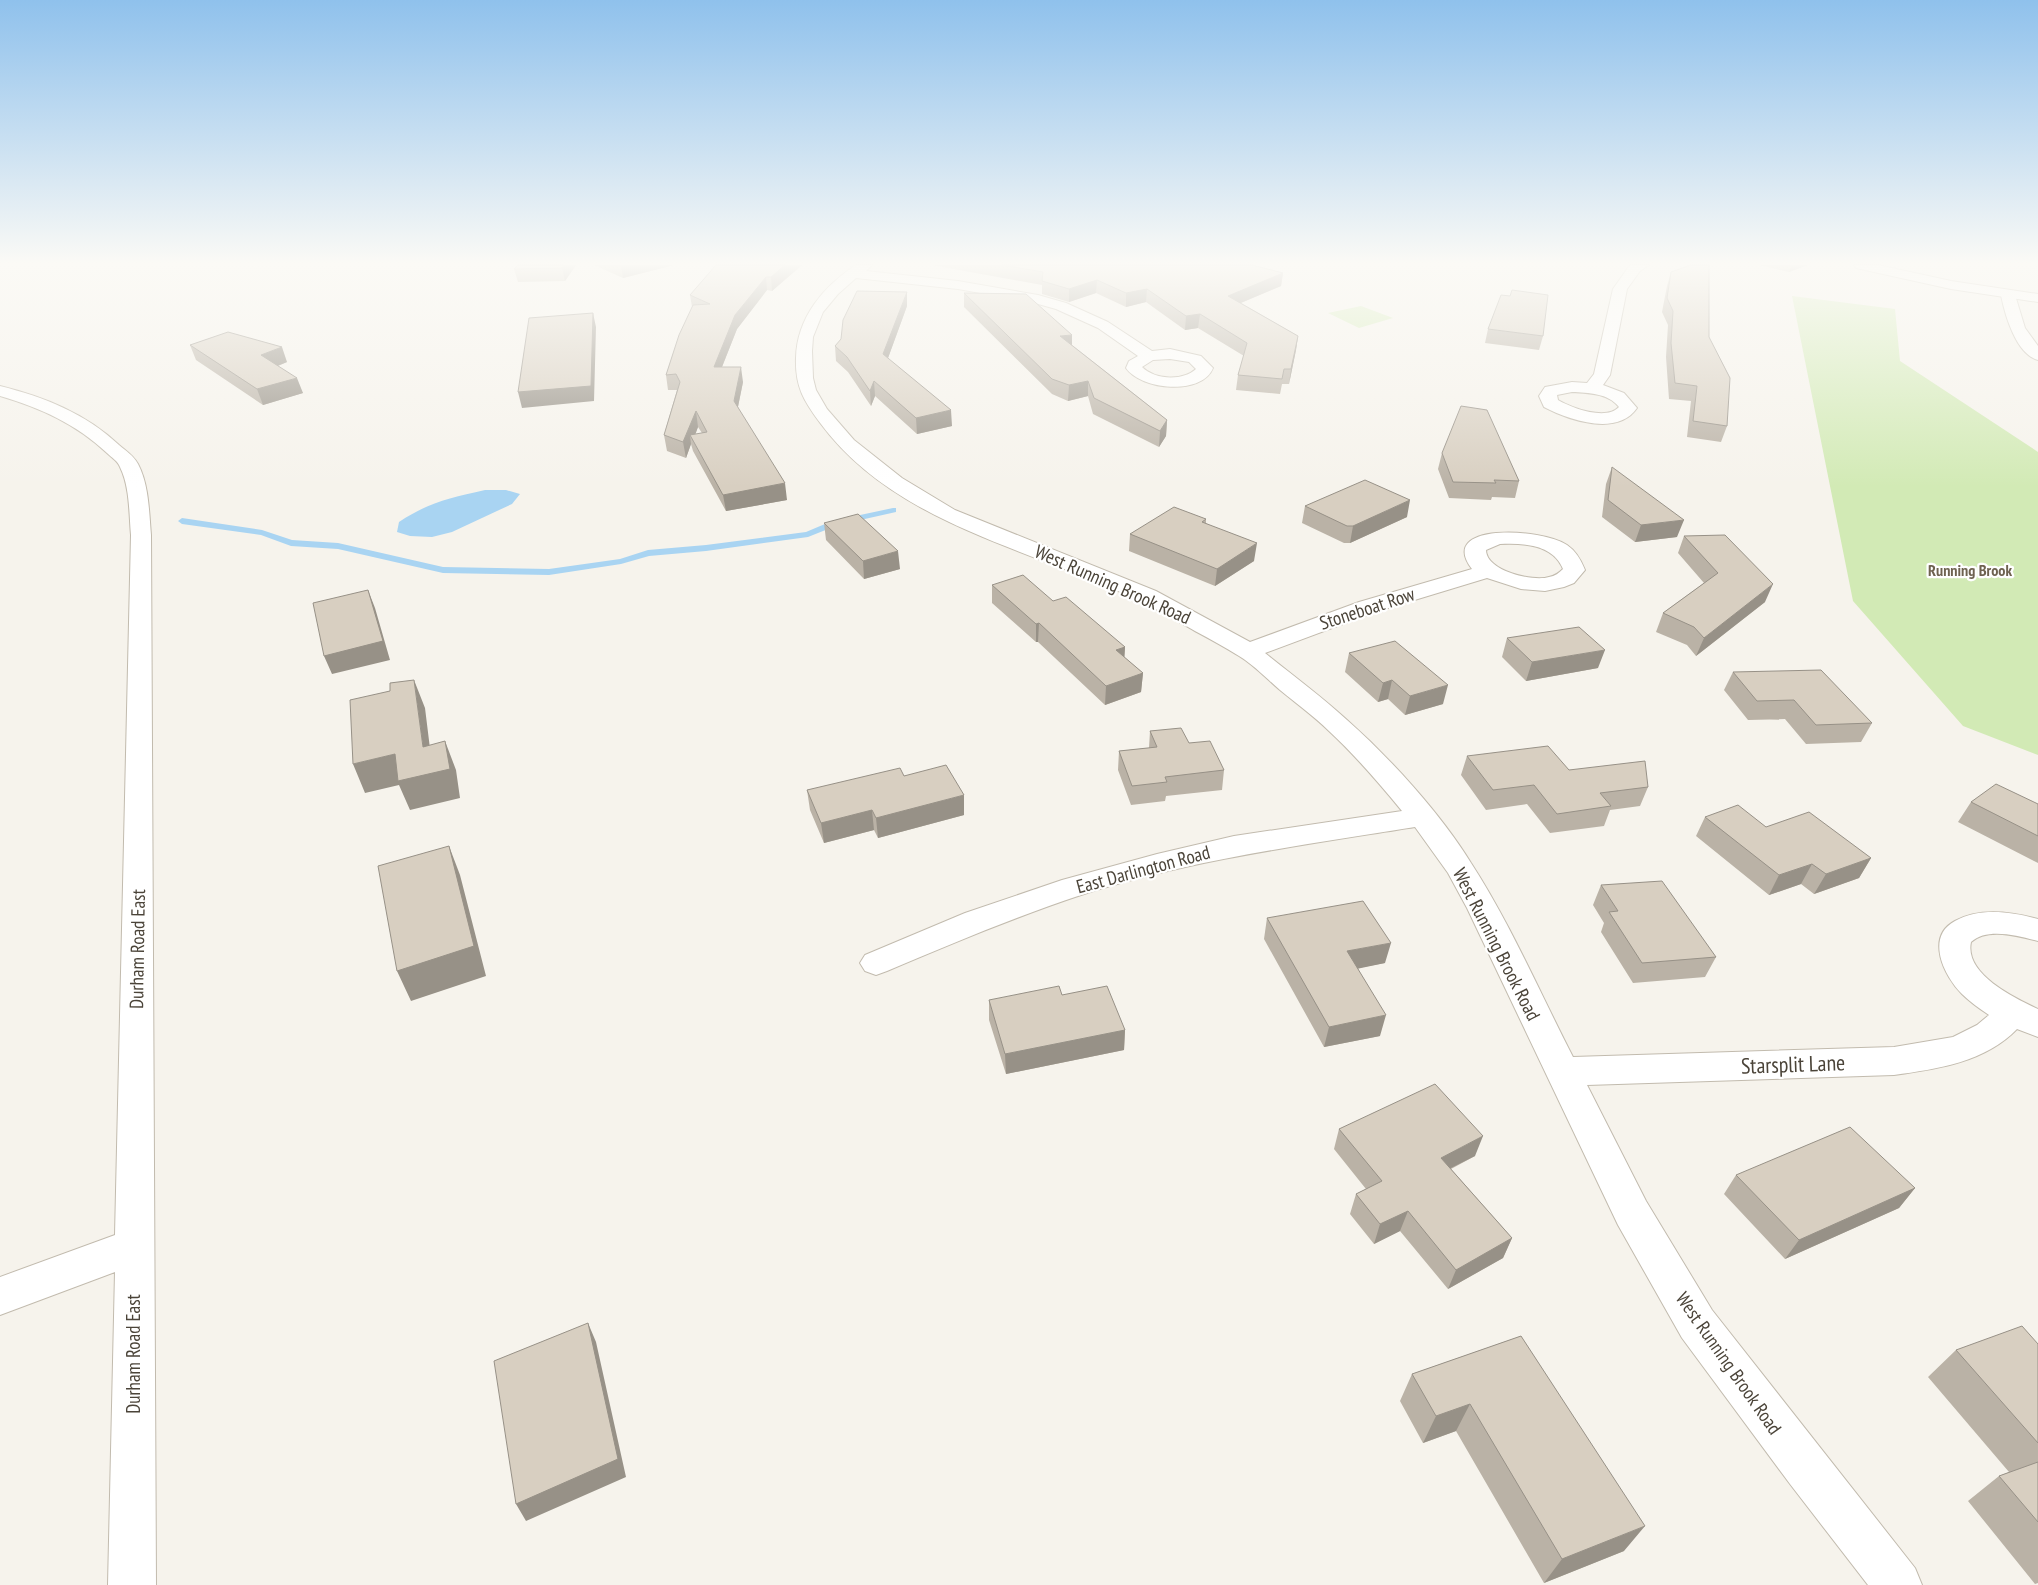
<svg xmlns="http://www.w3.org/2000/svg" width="2038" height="1585" viewBox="0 0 2038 1585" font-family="'PT Sans Narrow',sans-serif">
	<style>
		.green { fill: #d2eab5 }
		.water { fill: #a9d4f2 }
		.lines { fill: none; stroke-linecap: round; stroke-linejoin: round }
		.stream { fill: #a9d4f2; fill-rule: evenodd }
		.minor-casing { stroke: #c2bbae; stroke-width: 2 }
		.tertiary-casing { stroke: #c2bbae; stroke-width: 2 }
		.minor { fill: #fff; fill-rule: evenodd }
		.tertiary { fill: #fff; fill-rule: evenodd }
		.wall { fill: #bab2a6; fill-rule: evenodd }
		.shaded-wall { fill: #979187 }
		.building { fill: #d8cfc1; stroke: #979187 }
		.labels { text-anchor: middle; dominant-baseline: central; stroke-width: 4.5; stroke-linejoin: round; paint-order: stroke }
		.far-neighbourhood-label { font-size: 16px; font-weight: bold; fill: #6e6250; stroke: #fff }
		.street-label { font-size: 19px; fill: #4b4439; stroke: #fff }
		.near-street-label { font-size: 22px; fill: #4b4439; stroke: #fff }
	</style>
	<rect width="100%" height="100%" fill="#f6f3ec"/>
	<path class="green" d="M 1792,296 L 1895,309 L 1900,361 L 2038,452 L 2038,755 L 1963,726 L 1853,601 Z
		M 1361,306 L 1393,318 L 1359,328 L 1328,313 Z"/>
	<path class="water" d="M 485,490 L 506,490 L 520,494 L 512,504 L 452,532 L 432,537 L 410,536 L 397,532 L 399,522 C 429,502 450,498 485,490 Z"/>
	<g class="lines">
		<path class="stream" d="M 893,508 L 896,508 L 896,512 L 838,525 L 808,537 L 706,551 L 649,556 L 621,564 L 549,575 L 443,573 L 338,549 L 291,546 L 261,535 L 182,524 L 178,521 L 182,518 L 262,530 L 292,540 L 338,543 L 443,567 L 549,569 L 620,559 L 648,550 L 706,545 L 806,532 L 832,521 Z"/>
		<g class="minor-casing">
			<path id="minor" d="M 856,265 L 872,265 L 866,271 L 958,281 L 1038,295 L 1066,303 L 1108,322 L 1152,351 L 1170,349 L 1201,356 L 1213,368 C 1202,396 1141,390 1126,368 L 1129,361 L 1138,356 L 1098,328 L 1056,309 L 1031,302 L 958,289 L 856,278 L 838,294 L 823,312 L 813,337 L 812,351 L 813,378 L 816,390 L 827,409 L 854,440 L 902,478 L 955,510 L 1156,591 L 1250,642 L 1359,602 L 1472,569 C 1436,522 1542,528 1567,545 C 1576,551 1581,560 1585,570 L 1574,583 L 1564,587 L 1545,591 L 1521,589 L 1487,578 L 1375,612 L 1265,653 C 1292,675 1321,696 1347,720 C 1390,758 1441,814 1471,863 C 1510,923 1540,993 1573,1057 L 1894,1047 L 1953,1037 L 1977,1025 L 1989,1015 C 1980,1009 1970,1002 1962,994 C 1944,976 1925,937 1955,921 C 1980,907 2012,912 2038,919 L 2038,941 C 2019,936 1987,927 1971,942 C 1964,974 2014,998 2038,1009 L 2038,1037 L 2017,1029 C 1985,1062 1938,1069 1894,1075 L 1587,1085 L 1646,1201 L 1712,1310 L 1915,1568 L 1922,1585 L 1868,1585 L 1790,1484 L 1682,1338 L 1618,1225 L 1467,908 L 1448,873 L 1415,827 C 1303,845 1190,860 1081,895 C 1015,917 951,944 887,971 L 876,975 L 865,971 L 860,963 L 865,955 L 965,913 L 1062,880 L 1157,854 L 1234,836 L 1402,811 C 1379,783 1355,755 1329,731 C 1314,716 1297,704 1280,690 C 1267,679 1254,665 1239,656 C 1225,647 1210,639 1195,631 C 1177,621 1159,610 1140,601 C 1033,549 896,525 821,424 C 804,401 795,387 796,358 C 797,317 824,286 856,265 ZM 1170,359 L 1189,362 L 1196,369 C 1183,381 1155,380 1142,367 L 1153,360 ZM 1500,544 C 1523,543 1553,544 1563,569 C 1559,573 1555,576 1549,577 C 1533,582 1486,571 1486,550 Z
				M 1630,265 L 1649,265 L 1640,271 L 1627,289 L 1610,375 L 1603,385 L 1624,393 L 1637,408 C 1617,437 1569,420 1544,407 L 1539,396 L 1545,387 L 1572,382 L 1587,383 L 1594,374 L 1613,289 ZM 1572,392 C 1589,393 1608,393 1619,407 C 1606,421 1572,408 1558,400 L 1557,395 Z
				M 2008,291 L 2013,292 L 2015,295 L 2025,328 L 2038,346 L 2038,360 C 2016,354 2005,315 2001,295 L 2003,292 Z
				M 0,386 C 44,397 85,413 119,445 C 126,451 133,455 138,464 C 149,485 149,512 151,535 L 156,1585 L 108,1585 L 115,1272 L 0,1315 L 0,1277 L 115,1235 L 131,535 C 129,513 130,487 120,467 C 118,461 112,458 107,453 C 76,424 41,408 0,396 Z"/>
		</g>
		<g class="tertiary-casing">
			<path id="tertiary" d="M 1854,265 L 1878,265 L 1951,281 L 2038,294 L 2038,302 L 1951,289 L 1856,268 Z"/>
		</g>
		<use href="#minor" class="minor"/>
		<use href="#tertiary" class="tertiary"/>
	</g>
	<path class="wall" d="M 518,265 L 576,265 L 565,281 L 518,282 L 514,269 Z
		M 594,265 L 674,265 L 623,278 Z
		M 716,265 L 802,265 L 772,291 L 767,290 L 737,329 L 722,367 L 743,382 L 738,407 L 787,500 L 726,511 L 693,451 L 691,444 L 686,458 L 667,451 L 664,435 L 677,390 L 668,390 L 666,375 L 692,307 L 690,295 ZM 698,427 L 702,433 L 695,434 Z
		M 932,265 L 1252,265 L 1283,273 L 1281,286 L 1241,303 L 1298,336 L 1296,350 L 1289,384 L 1282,384 L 1280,394 L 1236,390 L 1238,375 L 1244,356 L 1198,328 L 1185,330 L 1146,302 L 1126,307 L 1096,293 L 1069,302 L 1042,294 L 1042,285 Z
		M 1759,265 L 1808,265 L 1789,272 Z
		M 1671,272 L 1709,337 L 1727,426 L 1721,442 L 1687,437 L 1691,401 L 1669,399 L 1666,357 L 1668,325 L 1662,312 L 1667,286 Z
		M 964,293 L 1072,345 L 1167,420 L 1166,436 L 1159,447 L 1093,414 L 1088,396 L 1068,401 L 1052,394 L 964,307 Z
		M 907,306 L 888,358 L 952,426 L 917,434 L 875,396 L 871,406 L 848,372 L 836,361 L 835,346 Z
		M 1488,329 L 1543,336 L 1539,350 L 1485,343 Z
		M 190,345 L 287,362 L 278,366 L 303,393 L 263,405 L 196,360 Z
		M 1442,453 L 1519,481 L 1515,498 L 1492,497 L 1491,500 L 1449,498 L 1438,469 Z
		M 1612,467 L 1677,537 L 1635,542 L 1602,517 L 1606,484 Z
		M 1305,506 L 1407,517 L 1350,543 L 1344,543 L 1302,523 Z
		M 1206,519 L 1206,523 L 1254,561 L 1215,586 L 1129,551 L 1130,534 Z
		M 824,523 L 900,569 L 864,579 L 826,540 Z
		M 1684,536 L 1765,602 L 1696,656 L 1687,645 L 1656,632 L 1663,613 L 1704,583 L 1678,553 Z
		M 992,585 L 1053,601 L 1125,647 L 1124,657 L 1143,673 L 1141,692 L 1105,705 L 1038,642 L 1036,642 L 992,603 Z
		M 1507,638 L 1598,668 L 1526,681 L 1502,657 Z
		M 1349,653 L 1443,704 L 1405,715 L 1388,699 L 1378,702 L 1345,672 Z
		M 1733,672 L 1872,723 L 1861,742 L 1806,744 L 1785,719 L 1748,720 L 1724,690 Z
		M 1150,731 L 1189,743 L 1224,770 L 1222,790 L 1166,796 L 1165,801 L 1131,805 L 1118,770 L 1119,751 L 1149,748 Z
		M 1467,756 L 1569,770 L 1648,787 L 1640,806 L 1610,810 L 1604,826 L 1550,833 L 1527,804 L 1486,810 L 1461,775 Z
		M 904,776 L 964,815 L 878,838 L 874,830 L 824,843 L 810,810 L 807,790 Z
		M 1971,802 L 2038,804 L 2038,863 L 1958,822 Z
		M 1705,817 L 1766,827 L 1871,858 L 1859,878 L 1814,894 L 1801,884 L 1769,895 L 1696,836 Z
		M 1601,885 L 1716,957 L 1705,977 L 1633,983 L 1601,932 L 1604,923 L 1593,905 Z
		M 1267,918 L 1385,963 L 1358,968 L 1380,1036 L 1324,1047 L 1264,939 Z
		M 1062,995 L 1125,1030 L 1124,1050 L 1006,1074 L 989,1020 L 989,1000 Z
		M 1339,1129 L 1475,1156 L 1451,1169 L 1512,1238 L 1503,1258 L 1448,1289 L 1400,1231 L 1374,1244 L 1350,1214 L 1356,1194 L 1366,1189 L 1334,1149 Z
		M 1736,1175 L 1915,1188 L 1899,1208 L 1785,1259 L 1724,1194 Z
		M 1521,1336 L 1624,1551 L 1544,1583 L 1456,1431 L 1423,1443 L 1400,1401 L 1412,1374 Z
		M 2038,1344 L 2038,1583 L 2035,1584 L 1968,1501 L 1999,1476 L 2009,1472 L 1928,1377 L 1956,1350 Z"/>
	<path class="shaded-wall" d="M 564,265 L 576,265 L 565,281 L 562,268 Z
		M 621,265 L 674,265 L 623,278 Z
		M 785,265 L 802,265 L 772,291 L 771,277 Z
		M 1792,265 L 1808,265 L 1789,272 Z
		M 1283,273 L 1281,286 L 1226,309 L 1228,296 Z
		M 766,277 L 767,290 L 737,329 L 716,382 L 714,367 L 735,315 Z
		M 1097,280 L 1096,293 L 1069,302 L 1069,289 Z
		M 1147,289 L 1146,302 L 1126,307 L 1126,293 Z
		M 907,292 L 907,306 L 884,369 L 883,354 Z
		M 593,313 L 596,327 L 594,401 L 522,408 L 518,392 Z
		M 1200,314 L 1198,328 L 1185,330 L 1186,316 Z
		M 1072,335 L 1072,349 L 1060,336 Z
		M 1298,336 L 1296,350 L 1289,384 L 1291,369 Z
		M 282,347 L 287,362 L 267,370 L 261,355 Z
		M 741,367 L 743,382 L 736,416 L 734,401 Z
		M 297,378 L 303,393 L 263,405 L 257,389 Z
		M 874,381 L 875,396 L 871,406 L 870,391 Z
		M 1088,381 L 1088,396 L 1068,401 L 1069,385 Z
		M 951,410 L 952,426 L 917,434 L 916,418 Z
		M 696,411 L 698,427 L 693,441 L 690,435 L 691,444 L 686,458 L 683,442 Z
		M 1167,420 L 1166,436 L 1159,447 L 1160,431 Z
		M 785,483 L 787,500 L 726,511 L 723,495 Z
		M 1410,500 L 1407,517 L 1350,543 L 1353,526 Z
		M 1684,520 L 1677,537 L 1635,542 L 1641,525 Z
		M 1257,543 L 1254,561 L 1215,586 L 1217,569 Z
		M 898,551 L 900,569 L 864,579 L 863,561 Z
		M 1773,584 L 1765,602 L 1696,656 L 1704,638 Z
		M 368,590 L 375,608 L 390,660 L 332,674 L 324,656 Z
		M 1039,623 L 1038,642 L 1036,642 L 1036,624 Z
		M 1125,647 L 1124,666 L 1116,650 Z
		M 1605,650 L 1598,668 L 1526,681 L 1532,662 Z
		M 1143,673 L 1141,692 L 1105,705 L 1106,686 Z
		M 414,680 L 425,708 L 433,773 L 445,741 L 456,770 L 460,798 L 410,810 L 399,785 L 365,793 L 353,764 L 423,747 Z
		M 1392,680 L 1388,699 L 1378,702 L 1383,683 Z
		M 1448,685 L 1443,704 L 1405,715 L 1410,696 Z
		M 964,795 L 964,815 L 878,838 L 876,818 Z
		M 872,810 L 874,830 L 824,843 L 821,823 Z
		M 449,846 L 460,875 L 486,976 L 411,1001 L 397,971 Z
		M 1871,858 L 1859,878 L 1814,894 L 1826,874 Z
		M 1812,864 L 1801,884 L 1769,895 L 1779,875 Z
		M 1391,943 L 1385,963 L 1342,972 L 1347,951 Z
		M 1386,1015 L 1380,1036 L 1324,1047 L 1329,1027 Z
		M 1125,1030 L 1124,1050 L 1006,1074 L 1005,1054 Z
		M 1483,1136 L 1475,1156 L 1433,1177 L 1441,1158 Z
		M 1915,1188 L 1899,1208 L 1785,1259 L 1799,1240 Z
		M 1408,1211 L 1400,1231 L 1374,1244 L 1380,1224 Z
		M 1512,1238 L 1503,1258 L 1448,1289 L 1456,1270 Z
		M 588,1323 L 596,1342 L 626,1477 L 526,1521 L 516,1504 Z
		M 1470,1404 L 1456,1431 L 1423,1443 L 1436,1416 Z
		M 1645,1526 L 1624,1551 L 1544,1583 L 1562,1559 Z"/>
	<path class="building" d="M 518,265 L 564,265 L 562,268 L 514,269 Z
		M 716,265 L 785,265 L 771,277 L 766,277 L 735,315 L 714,367 L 741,367 L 734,401 L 785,483 L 723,495 L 690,435 L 707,432 L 696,411 L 683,442 L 664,435 L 680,382 L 676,374 L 666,375 L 679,335 L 693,305 L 710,304 L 690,295 Z
		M 1002,265 L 1252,265 L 1283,273 L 1228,296 L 1298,336 L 1291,369 L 1284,369 L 1282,379 L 1238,375 L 1247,343 L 1200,314 L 1186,316 L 1147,289 L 1126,293 L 1097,280 L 1069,289 L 1042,281 L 1043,272 Z
		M 1691,265 L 1709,265 L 1709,337 L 1730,378 L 1727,426 L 1693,421 L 1697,386 L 1675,383 L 1671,343 L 1673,311 L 1667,298 L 1671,272 Z
		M 1512,290 L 1548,295 L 1543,336 L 1488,329 L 1501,295 L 1510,296 Z
		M 857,291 L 907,292 L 883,354 L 951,410 L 916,418 L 874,381 L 870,391 L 847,357 L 835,346 L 841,339 L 843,320 Z
		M 964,293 L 1026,294 L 1072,335 L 1060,336 L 1167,420 L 1160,431 L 1094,398 L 1088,381 L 1069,385 L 1052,379 Z
		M 593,313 L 591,386 L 518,392 L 529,318 Z
		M 228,332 L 282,347 L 261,355 L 297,378 L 257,389 L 190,345 Z
		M 1461,406 L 1487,410 L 1519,481 L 1494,480 L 1496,483 L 1453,482 L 1442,453 Z
		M 1612,467 L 1684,520 L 1641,525 L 1608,500 Z
		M 1365,480 L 1410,500 L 1353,526 L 1347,526 L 1305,506 Z
		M 1174,507 L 1206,519 L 1202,522 L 1257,543 L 1217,569 L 1130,534 Z
		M 858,514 L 898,551 L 863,561 L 824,523 Z
		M 1725,535 L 1773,584 L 1704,638 L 1694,627 L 1663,613 L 1718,573 L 1684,536 Z
		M 1023,575 L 1053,601 L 1066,597 L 1125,647 L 1116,650 L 1143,673 L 1106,686 L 1039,623 L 1036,624 L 992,585 Z
		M 368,590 L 383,641 L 324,656 L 313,603 Z
		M 1579,627 L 1605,650 L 1532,662 L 1507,638 Z
		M 1395,641 L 1448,685 L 1410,696 L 1392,680 L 1383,683 L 1349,653 Z
		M 1821,670 L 1872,723 L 1816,725 L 1794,700 L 1757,701 L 1733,672 Z
		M 414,680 L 423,747 L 445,741 L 450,769 L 398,781 L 395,754 L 353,764 L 350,700 L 390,691 L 390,683 Z
		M 1181,728 L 1189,743 L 1210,741 L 1224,770 L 1165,777 L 1167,782 L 1132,786 L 1119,751 L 1157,747 L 1150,731 Z
		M 1548,746 L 1569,770 L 1645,761 L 1648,787 L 1600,793 L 1611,806 L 1557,814 L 1534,785 L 1493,790 L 1467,756 Z
		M 946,765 L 964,795 L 876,818 L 872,810 L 821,823 L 807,790 L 900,768 L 904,776 Z
		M 1996,784 L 2038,804 L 2038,836 L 1971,802 Z
		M 1738,805 L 1766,827 L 1809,812 L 1871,858 L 1826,874 L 1812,864 L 1779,875 L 1705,817 Z
		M 449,846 L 474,946 L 397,971 L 378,866 Z
		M 1662,881 L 1716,957 L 1642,963 L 1609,912 L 1618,911 L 1601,885 Z
		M 1363,901 L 1391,943 L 1347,951 L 1386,1015 L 1329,1027 L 1267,918 Z
		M 1059,986 L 1062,995 L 1107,986 L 1125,1030 L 1005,1054 L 989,1000 Z
		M 1435,1084 L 1483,1136 L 1441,1158 L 1512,1238 L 1456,1270 L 1408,1211 L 1380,1224 L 1356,1194 L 1382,1181 L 1339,1129 Z
		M 1850,1127 L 1915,1188 L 1799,1240 L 1736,1175 Z
		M 588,1323 L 618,1459 L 516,1504 L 494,1361 Z
		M 2022,1326 L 2038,1344 L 2038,1443 L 1956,1350 Z
		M 1521,1336 L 1645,1526 L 1562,1559 L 1470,1404 L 1436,1416 L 1412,1374 Z
		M 2038,1462 L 2038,1522 L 1999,1476 Z"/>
	<linearGradient id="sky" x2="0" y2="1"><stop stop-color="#8fc1ec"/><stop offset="0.54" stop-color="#fbfaf6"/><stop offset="1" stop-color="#fbfaf6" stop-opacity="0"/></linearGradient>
	<rect width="2038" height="487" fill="url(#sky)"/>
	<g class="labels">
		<g class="far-neighbourhood-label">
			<text x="1970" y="570">Running Brook</text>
		</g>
		<g class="street-label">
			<text transform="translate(1113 584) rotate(24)">West Running Brook Road</text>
			<text transform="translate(1367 608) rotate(-18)">Stoneboat Row</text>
			<text transform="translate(1143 869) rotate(-15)">East Darlington Road</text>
			<text transform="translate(1497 944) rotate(63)">West Running Brook Road</text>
			<text transform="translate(137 949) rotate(-89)">Durham Road East</text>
			<text transform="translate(133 1354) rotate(-90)">Durham Road East</text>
			<text transform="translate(1729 1363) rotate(55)">West Running Brook Road</text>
		</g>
		<g class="near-street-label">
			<text transform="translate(1793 1064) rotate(-2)">Starsplit Lane</text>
		</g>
	</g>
</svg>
